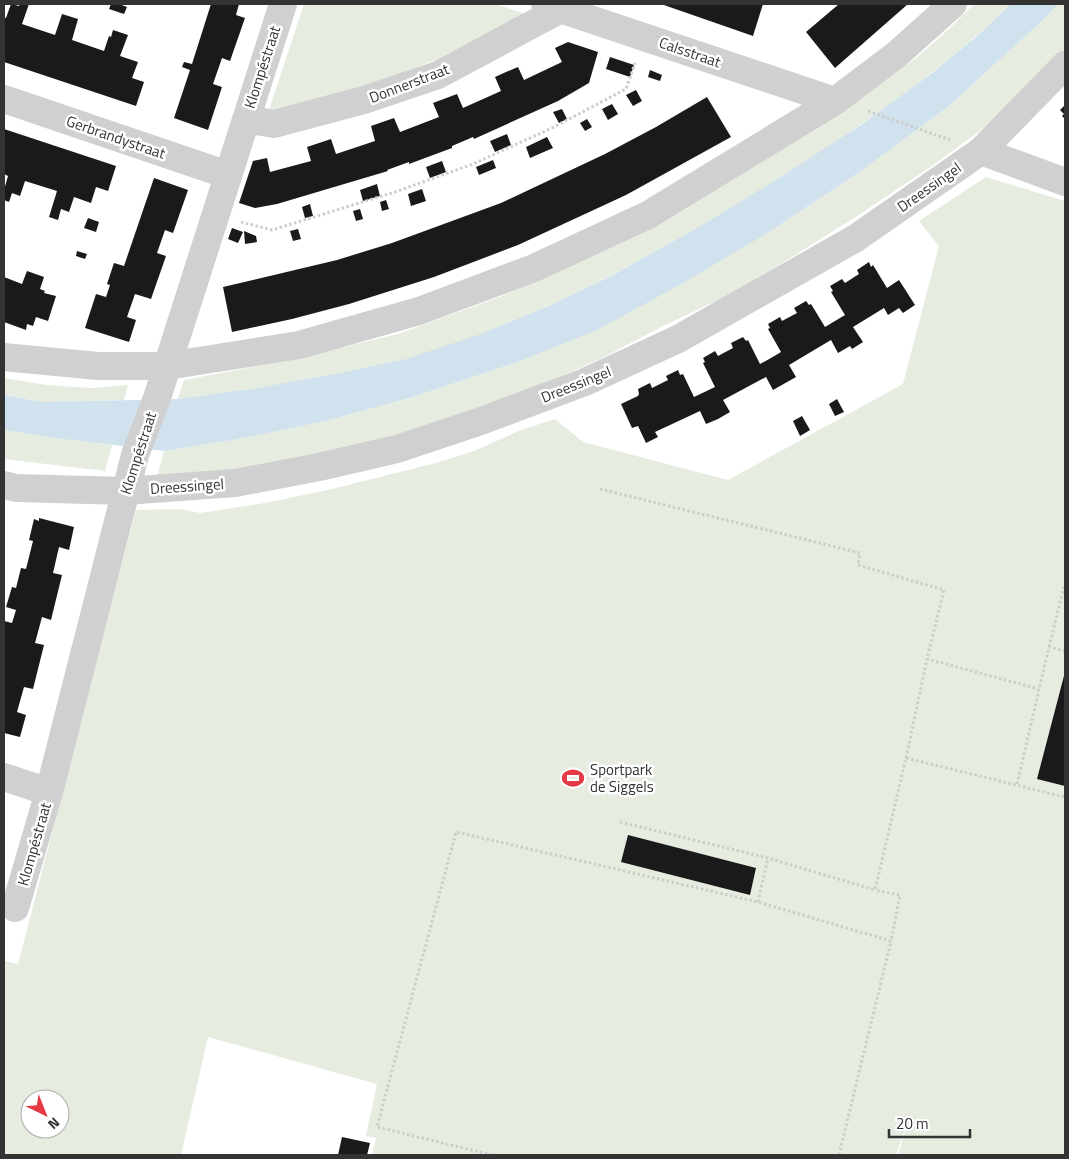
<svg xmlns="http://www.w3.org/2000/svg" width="1069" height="1159" viewBox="0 0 1069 1159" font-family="'Titillium Web',sans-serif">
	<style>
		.green { fill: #e6ecdf; fill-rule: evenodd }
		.water { fill: #cfe2ee }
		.building { fill: #1a1a1a }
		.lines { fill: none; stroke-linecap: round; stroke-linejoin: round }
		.path { stroke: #cdcdcd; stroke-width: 3; stroke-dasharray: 2.5 2.5; stroke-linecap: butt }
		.minor { stroke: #d0d0d0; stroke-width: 28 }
		.labels { text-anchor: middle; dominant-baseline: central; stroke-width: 5; stroke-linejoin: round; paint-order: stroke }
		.street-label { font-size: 15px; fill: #333; stroke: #fff }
		.poi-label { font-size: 15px; fill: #333; stroke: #fff; text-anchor: start }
	</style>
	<rect width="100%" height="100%" fill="#fff"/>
	<path class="green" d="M 304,4 L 495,4 L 526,14 L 440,58 L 365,88 L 267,116 Z
		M 974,4 L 1011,4 C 931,81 837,143 742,201 C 636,265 526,326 406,359 C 332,379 254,389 178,399 L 184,380 L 299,358 L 398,334 L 497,298 L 561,271 L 619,240 L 679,212 L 805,135 L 877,87 L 917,57 L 948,30 Z
		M 1058,4 L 1065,4 L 1065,50 L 1014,101 L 977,133 L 932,166 L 857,216 L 776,267 L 724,297 L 663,326 L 602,358 L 534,388 L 425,427 L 377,440 L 258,466 L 195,476 L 156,480 L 164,451 L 233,440 L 326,421 L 409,398 L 769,232 L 861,171 L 949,106 L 1043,20 Z
		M 986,177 L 1065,201 L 1065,1155 L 898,1155 L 906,1128 L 896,1155 L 372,1155 L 376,1138 L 366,1136 L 377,1084 L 208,1037 L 181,1155 L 4,1155 L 4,961 L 18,964 L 136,510 L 181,509 L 200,513 L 265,503 L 328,490 L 436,463 L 474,451 L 521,430 L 555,419 L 583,442 L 728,480 L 903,384 L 939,246 L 919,221 ZM 30,1099 L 60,1099 L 60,1129 L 30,1129 Z
		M 4,378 L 47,385 L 90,388 L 128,385 L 124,400 L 43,402 L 4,395 Z
		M 4,430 L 112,445 L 105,471 L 4,459 Z"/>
	<path class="water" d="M 1011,4 L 1058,4 L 1043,20 L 949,106 L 861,171 L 769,232 L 683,283 L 597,330 L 517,362 L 409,398 L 326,421 L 233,440 L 164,451 L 56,438 L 4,430 L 4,395 L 43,402 L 178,399 L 257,388 L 336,374 L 406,359 L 481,334 L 549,306 L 613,275 L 697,228 L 779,178 L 861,125 L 932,73 L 977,36 Z"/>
	<path class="building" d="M 11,4 L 19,6 L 20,4 L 29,4 L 22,24 L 55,35 L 62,14 L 78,19 L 72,40 L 104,51 L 109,36 L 111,37 L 113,30 L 128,35 L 120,56 L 138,62 L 132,78 L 144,82 L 136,106 L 4,62 L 4,18 L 6,18 Z
		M 111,4 L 119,4 L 127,7 L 124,14 L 109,9 Z
		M 211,4 L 239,4 L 236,15 L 245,18 L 230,61 L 222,58 L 213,84 L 222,87 L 208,130 L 174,118 L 190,70 L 182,67 L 184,62 L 192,64 Z
		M 661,4 L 763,4 L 753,36 Z
		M 839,4 L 908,4 L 835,68 L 806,32 Z
		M 568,42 L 598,52 L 589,83 L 558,101 L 474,139 L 473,137 L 452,146 L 452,148 L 409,164 L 409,162 L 387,170 L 388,171 L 277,204 L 255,208 L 239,203 L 253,161 L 267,158 L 270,172 L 311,161 L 307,147 L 331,139 L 336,154 L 375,141 L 371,126 L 394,118 L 400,132 L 439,117 L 433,103 L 457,94 L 463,108 L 501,91 L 495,77 L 506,72 L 518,67 L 524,80 L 562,62 L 555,48 Z
		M 610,57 L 634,65 L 630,77 L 606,69 Z
		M 650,70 L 662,75 L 660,81 L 648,77 Z
		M 636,90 L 642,101 L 633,106 L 626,95 Z
		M 707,97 L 731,137 L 626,195 L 518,245 L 434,277 L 349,304 L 292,319 L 232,332 L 223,287 L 337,260 L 392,243 L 501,203 L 605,154 L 656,127 Z
		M 612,104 L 618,114 L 608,120 L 602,109 Z
		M 1065,105 L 1065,119 L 1062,116 L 1064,114 L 1060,110 Z
		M 562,109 L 567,119 L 559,123 L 553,112 Z
		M 587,119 L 592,127 L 585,131 L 580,123 Z
		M 4,129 L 116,166 L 108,191 L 96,187 L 91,203 L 74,197 L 69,212 L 61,209 L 58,220 L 49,217 L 57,191 L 25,181 L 20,196 L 12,193 L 9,202 L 4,200 L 4,190 L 8,176 L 4,174 Z
		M 507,134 L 511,145 L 495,152 L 490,141 Z
		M 547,137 L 553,148 L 530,158 L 526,147 Z
		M 493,160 L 496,168 L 479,175 L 476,167 Z
		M 442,161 L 446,172 L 430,178 L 426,167 Z
		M 154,178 L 188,190 L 173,233 L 165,230 L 157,253 L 166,256 L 151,299 L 135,294 L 127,317 L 136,320 L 129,342 L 85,328 L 96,294 L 106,297 L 110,285 L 107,284 L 114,263 L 124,266 Z
		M 377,184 L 380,196 L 363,201 L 360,190 Z
		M 422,189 L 426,201 L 411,206 L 408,194 Z
		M 386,200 L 389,209 L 382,211 L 380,202 Z
		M 310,204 L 313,216 L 305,218 L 302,207 Z
		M 360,209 L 363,219 L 356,221 L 353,211 Z
		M 88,218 L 99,222 L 96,232 L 84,228 Z
		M 232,228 L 243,232 L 238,243 L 228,239 Z
		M 298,229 L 301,239 L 293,241 L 290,231 Z
		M 244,231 L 256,236 L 257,242 L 245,244 Z
		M 77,251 L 87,254 L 85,259 L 76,256 Z
		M 869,262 L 871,267 L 873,265 L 887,288 L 899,280 L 915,305 L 903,313 L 899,308 L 888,315 L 884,308 L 853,327 L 863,342 L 852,349 L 850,346 L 838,353 L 831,340 L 789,365 L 796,377 L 773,390 L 766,377 L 723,400 L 730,412 L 718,419 L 706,424 L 700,411 L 655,432 L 658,437 L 646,443 L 638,426 L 632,428 L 621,404 L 638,396 L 639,394 L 638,389 L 650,383 L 652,388 L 668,380 L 666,376 L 678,370 L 680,375 L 683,374 L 694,397 L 715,387 L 703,363 L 705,362 L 703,358 L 715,351 L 718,356 L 733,348 L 731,343 L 743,337 L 746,341 L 748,340 L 760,364 L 771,358 L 781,352 L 768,329 L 770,328 L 768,324 L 780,317 L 782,321 L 797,313 L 794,308 L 806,301 L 809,305 L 811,304 L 825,327 L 845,315 L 831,292 L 833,291 L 830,286 L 842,279 L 845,283 L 859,274 L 857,270 Z
		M 27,271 L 44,277 L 40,289 L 45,291 L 44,293 L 56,296 L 48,321 L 36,317 L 33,326 L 27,324 L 26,330 L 4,322 L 4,277 L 22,284 Z
		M 837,399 L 844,412 L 835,416 L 829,404 Z
		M 802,416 L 810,430 L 800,436 L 793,421 Z
		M 39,518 L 74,527 L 69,550 L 59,547 L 53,573 L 62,575 L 51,620 L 42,617 L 35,643 L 44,645 L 33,689 L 24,687 L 17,712 L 26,715 L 20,737 L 4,733 L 4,621 L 12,623 L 16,610 L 6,607 L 12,587 L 16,588 L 21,568 L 26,569 L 33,541 L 29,540 L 34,519 L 39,521 Z
		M 1065,672 L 1065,786 L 1037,779 Z
		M 628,835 L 756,868 L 750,895 L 621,862 Z
		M 342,1137 L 370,1143 L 367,1155 L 338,1155 Z"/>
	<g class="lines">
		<path class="path" d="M 868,111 L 950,140
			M 241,222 L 272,230 L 395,192 L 473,164 L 552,128 L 626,89 L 635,63
			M 600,489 L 860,553 L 858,565 L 944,590 L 927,659 L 1039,689
			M 1049,647 L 1065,583
			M 906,758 L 927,659
			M 1017,784 L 1049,647 L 1065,651
			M 620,822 L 768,858 L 875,890 L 906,758 L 1065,797
			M 758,902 L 768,858
			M 492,1155 L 377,1127 L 456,832 L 758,902 L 891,941 L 900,895 L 875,890
			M 839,1155 L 891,941"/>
		<path class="minor" d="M 545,4 L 835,101
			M 4,99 L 228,175
			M 246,119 L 274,124 L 364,100 L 438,75 L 561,9
			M 981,151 L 1065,182
			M 4,357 L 98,366 L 167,366 L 299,345 L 419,311 L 534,268 L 648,215 L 835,101 L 896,55 L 953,4
			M 4,485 L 16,488 L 125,491 L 235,483 L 319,467 L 397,449 L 481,421 L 585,382 L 678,339 L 856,238 L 981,151 L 1065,65
			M 4,777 L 49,792
			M 15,908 L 49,792 L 135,455 L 157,398 L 283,4"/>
	</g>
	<defs>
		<g id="stadium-bare" transform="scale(1.725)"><path d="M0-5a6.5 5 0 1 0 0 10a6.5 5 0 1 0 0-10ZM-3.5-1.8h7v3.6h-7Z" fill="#e63946" stroke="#fff" stroke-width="2.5" paint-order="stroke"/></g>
	</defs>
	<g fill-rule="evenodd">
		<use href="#stadium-bare" x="573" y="778"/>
	</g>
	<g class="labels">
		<g class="street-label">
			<text transform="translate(690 52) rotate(19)">Calsstraat</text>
			<text transform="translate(262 67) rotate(-72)">Klompéstraat</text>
			<text transform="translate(409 83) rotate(-21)">Donnerstraat</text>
			<text transform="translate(116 137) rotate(19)">Gerbrandystraat</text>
			<text transform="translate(929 187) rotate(-35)">Dreessingel</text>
			<text transform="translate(576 384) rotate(-22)">Dreessingel</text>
			<text transform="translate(138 453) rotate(-72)">Klompéstraat</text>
			<text transform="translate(187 486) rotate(-4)">Dreessingel</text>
			<text transform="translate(34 844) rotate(-74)">Klompéstraat</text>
		</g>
		<g class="poi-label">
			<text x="590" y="769">Sportpark<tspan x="590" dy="17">de Siggels</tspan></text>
		</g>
	</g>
	<rect width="1069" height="1159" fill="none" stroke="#333333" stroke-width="10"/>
	<g transform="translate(45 1114) rotate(137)"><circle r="24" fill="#ffffff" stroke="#adadad"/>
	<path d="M0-4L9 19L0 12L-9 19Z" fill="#e63946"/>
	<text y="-8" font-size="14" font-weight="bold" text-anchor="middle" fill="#333333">N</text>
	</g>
	<path d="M889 1129v8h81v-8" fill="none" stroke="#333333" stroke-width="2.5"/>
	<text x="896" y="1129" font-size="15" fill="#333333" stroke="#ffffff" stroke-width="4" paint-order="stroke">20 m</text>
</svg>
